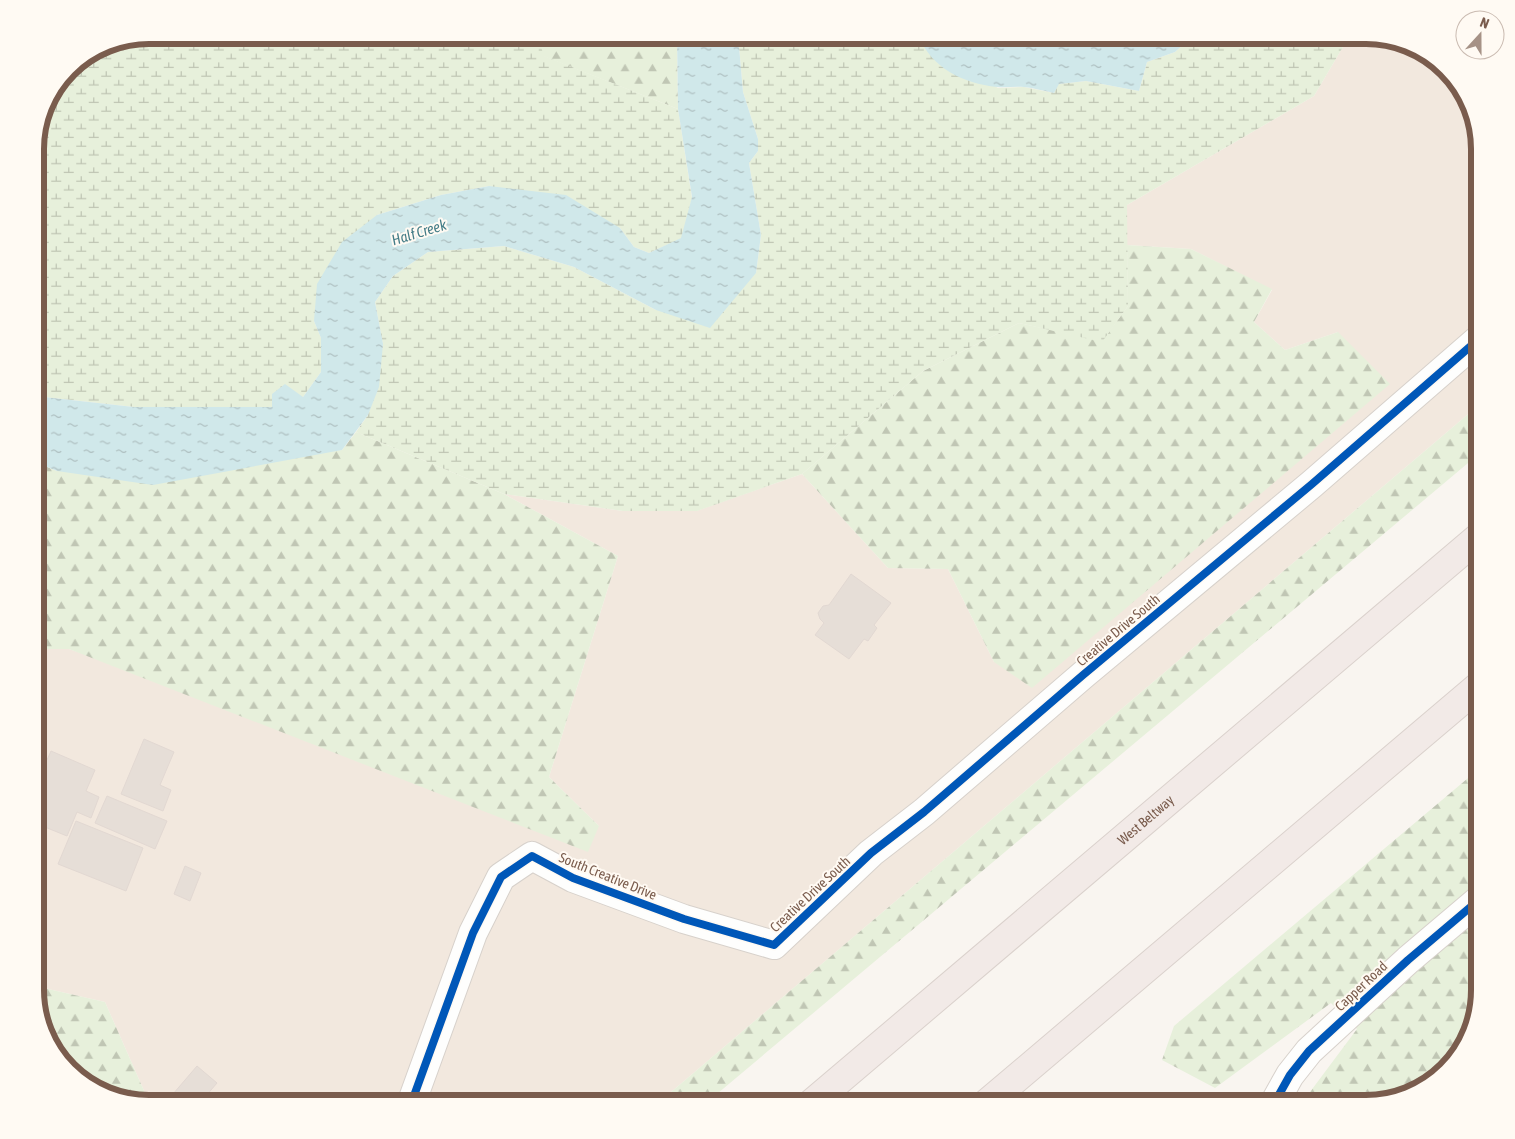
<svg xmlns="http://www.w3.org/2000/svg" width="1515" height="1139" viewBox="0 0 1515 1139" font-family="'Asap Condensed',sans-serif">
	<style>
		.residential { fill: #f2e8de }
		.forest { fill: url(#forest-firs) }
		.wetland { fill: url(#wetland-marsh) }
		.water { fill: url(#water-ripples) }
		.building { fill: #e6ded7; stroke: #e2d8d2 }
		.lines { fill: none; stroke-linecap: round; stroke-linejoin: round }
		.street-casing { stroke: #d7d1cb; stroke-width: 30 }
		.highway-casing { stroke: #dad1cc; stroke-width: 30 }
		.street { stroke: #fefefd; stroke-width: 28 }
		.highway { stroke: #f2eae7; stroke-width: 28 }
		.cycleway-casing { stroke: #fffaf3; stroke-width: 11 }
		.cycleway { stroke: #0057b8; stroke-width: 8 }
		.labels { text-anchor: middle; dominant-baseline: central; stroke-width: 4; stroke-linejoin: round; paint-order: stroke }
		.street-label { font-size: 14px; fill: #7a5c4d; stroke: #fffaf3 }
		.water-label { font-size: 15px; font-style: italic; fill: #437c86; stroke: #fffaf3 }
		.rim { fill: none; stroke: #7a5c4d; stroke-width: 6 }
	</style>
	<defs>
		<pattern id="forest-firs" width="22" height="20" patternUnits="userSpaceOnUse" patternTransform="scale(1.25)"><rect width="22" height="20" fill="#e7f0db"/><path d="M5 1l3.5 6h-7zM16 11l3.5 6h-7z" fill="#c0c6b4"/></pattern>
		<pattern id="wetland-marsh" width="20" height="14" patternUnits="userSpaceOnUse" patternTransform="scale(1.25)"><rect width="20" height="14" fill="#e7f0db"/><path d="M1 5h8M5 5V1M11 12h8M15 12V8" fill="none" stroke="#c0c6b4"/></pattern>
		<pattern id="water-ripples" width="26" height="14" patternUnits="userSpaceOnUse" patternTransform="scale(1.25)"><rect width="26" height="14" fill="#d0e8ea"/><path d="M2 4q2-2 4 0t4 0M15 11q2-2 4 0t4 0" fill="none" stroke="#aebfc0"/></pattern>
	</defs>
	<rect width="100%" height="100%" fill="#f9f5f0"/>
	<path class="residential" d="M 1350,35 L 1366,35 L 1436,59 L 1468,99 L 1480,149 L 1480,404 L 657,1104 L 149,1104 L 144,1102 L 145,1093 L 105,1002 L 35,986 L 35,649 L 69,649 L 599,826 L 549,777 L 618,556 L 504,494 L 623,511 L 696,511 L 802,474 L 888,568 L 948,569 L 994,662 L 1338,332 L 1285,350 L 1254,322 L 1272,290 L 1191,249 L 1127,245 L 1127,205 L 1314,96 Z"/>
	<path class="forest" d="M 537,35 L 677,35 L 678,109 L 543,56 Z
		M 1127,245 L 1191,249 L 1272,289 L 1254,322 L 1285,350 L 1338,332 L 1390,384 L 1032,688 L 994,662 L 948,569 L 888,568 L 802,474 L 923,371 L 1019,323 L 1102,341 L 1128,306 Z
		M 1480,404 L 1480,453 L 705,1104 L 657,1104 Z
		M 356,432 L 504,494 L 618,556 L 549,777 L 599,826 L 588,852 L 69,649 L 35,649 L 35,462 L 57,471 L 342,450 Z
		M 1480,768 L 1480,990 L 1456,1060 L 1416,1092 L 1366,1104 L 1301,1104 L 1357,1029 L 1331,1003 L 1215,1088 L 1162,1060 L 1174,1026 Z
		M 35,986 L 105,1002 L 145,1093 L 144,1102 L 79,1080 L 47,1041 L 35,997 Z"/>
	<path class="wetland" d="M 149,35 L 356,35 L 370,44 L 382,35 L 537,35 L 544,56 L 678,109 L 692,198 L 682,238 L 649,253 L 634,247 L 620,228 L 489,186 L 441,195 L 377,215 L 314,321 L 321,338 L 321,372 L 303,397 L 272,394 L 272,407 L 134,407 L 35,396 L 35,141 L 47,99 L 74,63 L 106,44 Z
		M 738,35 L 918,35 L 921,42 L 998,88 L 1024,87 L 1054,93 L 1058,84 L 1086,81 L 1139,91 L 1147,62 L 1175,52 L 1194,35 L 1350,35 L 1314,96 L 1127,205 L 1128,306 L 1102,342 L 1019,323 L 923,371 L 802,474 L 697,511 L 623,511 L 504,494 L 356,432 L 368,415 L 383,345 L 375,302 L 393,276 L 428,252 L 504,246 L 574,267 L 656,310 L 756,273 L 761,235 L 749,163 L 758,151 L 758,139 L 743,92 Z"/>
	<path class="water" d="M 677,35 L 738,35 L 743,92 L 758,139 L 758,151 L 749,163 L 761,235 L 756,273 L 710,328 L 656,310 L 574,267 L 504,246 L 428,252 L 393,276 L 375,302 L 383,344 L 379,387 L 368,415 L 342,450 L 153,485 L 57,471 L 35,462 L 35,396 L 134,407 L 272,407 L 272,394 L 285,384 L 303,397 L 321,372 L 321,338 L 314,321 L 317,284 L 342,242 L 377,215 L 441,195 L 489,186 L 566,195 L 620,228 L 634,247 L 649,253 L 681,238 L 692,197 L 678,109 Z
		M 918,35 L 1010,35 L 1040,39 L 1073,35 L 1138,35 L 1147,42 L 1155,35 L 1194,35 L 1175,52 L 1147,62 L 1139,91 L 1086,81 L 1059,84 L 1054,93 C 1044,91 1034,88 1024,87 C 1015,86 1006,88 997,87 C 963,83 932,69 918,35 Z"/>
	<path class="building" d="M 851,574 L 891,603 L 874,625 L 877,628 L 868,641 L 864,639 L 849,659 L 815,635 L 824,623 L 820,619 L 818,613 L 823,606 L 829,605 Z
		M 144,739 L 174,752 L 160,785 L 171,790 L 163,811 L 121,794 Z
		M 51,751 L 95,770 L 86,791 L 99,797 L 91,818 L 77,812 L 67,836 L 35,823 L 35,756 L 47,760 Z
		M 107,796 L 167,821 L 155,849 L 95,823 Z
		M 76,821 L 143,848 L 126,891 L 58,864 Z
		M 185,866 L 201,873 L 190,901 L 174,894 Z
		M 197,1066 L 217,1083 L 199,1104 L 185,1104 L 173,1094 Z
		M 248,1094 L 260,1104 L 240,1104 Z"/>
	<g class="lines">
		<g class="street-casing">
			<path id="street" d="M 411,1104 L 473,933 L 501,877 L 532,856 L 573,878 L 684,919 L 774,945 L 871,853 L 924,812 L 1083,675 L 1312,484 L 1480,338
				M 1276,1104 L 1276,1100 L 1290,1075 L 1309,1051 L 1408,960 L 1480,899"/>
		</g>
		<g class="highway-casing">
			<g id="highway">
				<path id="s1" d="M 811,1104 L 1480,536"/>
				<path d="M 986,1104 L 1480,685"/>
			</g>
		</g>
		<use href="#street" class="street"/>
		<use href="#highway" class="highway"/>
		<g class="cycleway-casing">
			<path id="cycleway" d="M 411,1104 L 473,933 L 501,877 L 532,856 L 573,878 L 684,919 L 774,945 L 871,853 L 924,812 L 1083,675 L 1312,484 L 1480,338
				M 1276,1104 L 1276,1100 L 1290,1075 L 1309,1051 L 1408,960 L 1480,899"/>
		</g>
		<use href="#cycleway" class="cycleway"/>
	</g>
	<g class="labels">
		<g class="street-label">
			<text transform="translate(1118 630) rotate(-40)">Creative Drive South</text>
			<text stroke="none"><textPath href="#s1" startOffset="439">West Beltway</textPath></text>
			<text transform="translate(608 876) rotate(22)">South Creative Drive</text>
			<text transform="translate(810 894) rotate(-43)">Creative Drive South</text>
			<text transform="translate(1361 986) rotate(-43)">Capper Road</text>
		</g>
		<g class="water-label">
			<text transform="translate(419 232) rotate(-17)">Half Creek</text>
		</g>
	</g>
	<path d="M0 0H1515V1139H0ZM149 44H1366A105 105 0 0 1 1471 149V990A105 105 0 0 1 1366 1095H149A105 105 0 0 1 44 990V149A105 105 0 0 1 149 44Z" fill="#fffaf3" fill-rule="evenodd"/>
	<path class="rim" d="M149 44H1366A105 105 0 0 1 1471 149V990A105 105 0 0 1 1366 1095H149A105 105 0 0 1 44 990V149A105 105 0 0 1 149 44Z"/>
	<g transform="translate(1480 35) rotate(21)"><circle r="24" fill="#fffaf3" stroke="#cabbb1"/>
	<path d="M0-4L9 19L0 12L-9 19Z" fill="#a69286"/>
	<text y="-8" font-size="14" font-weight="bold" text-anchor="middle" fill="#7a5c4d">N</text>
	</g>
</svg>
